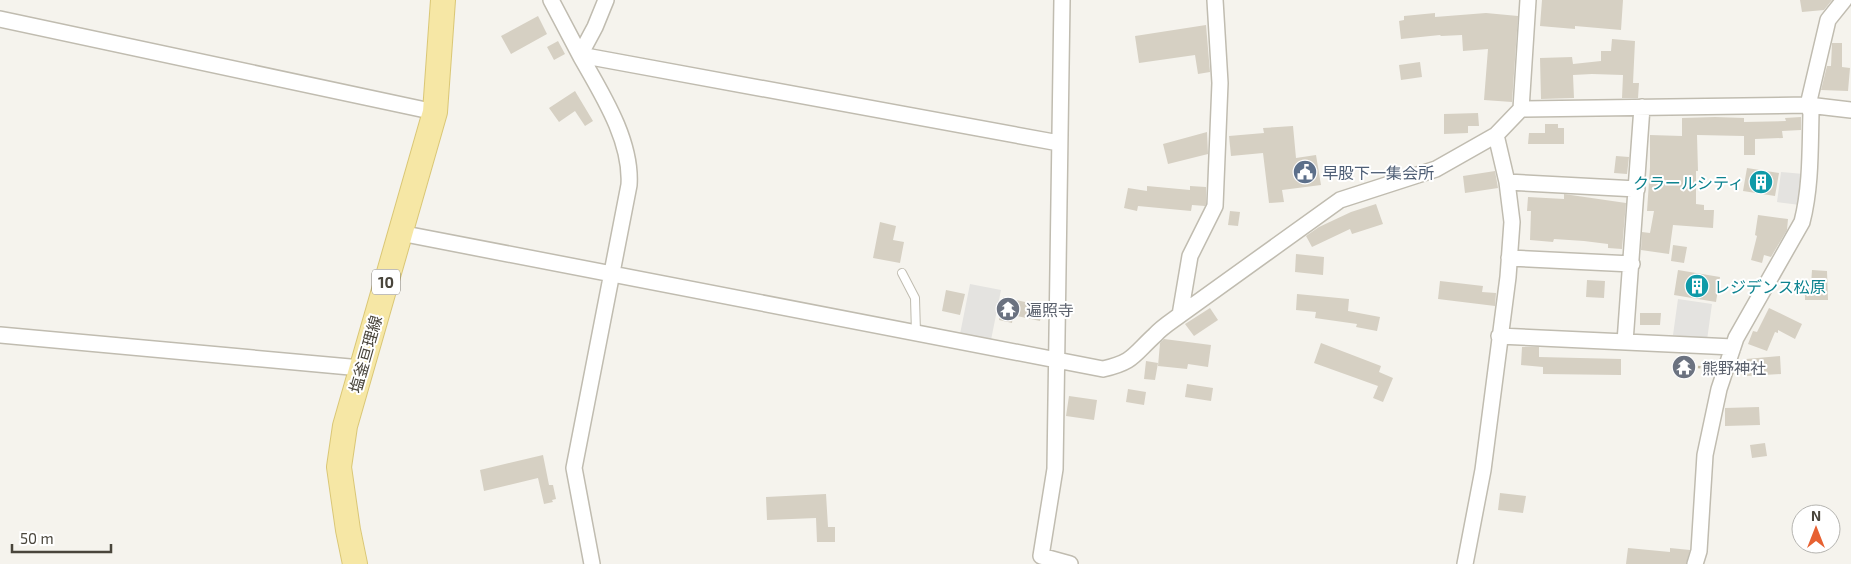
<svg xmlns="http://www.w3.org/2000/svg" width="1851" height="564" viewBox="0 0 1851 564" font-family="'Exo 2','Noto Sans JP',sans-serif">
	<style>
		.parking { fill: #e4e3e0 }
		.building { fill: #d6d0c3 }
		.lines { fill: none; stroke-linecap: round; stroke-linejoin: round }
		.lane-casing { stroke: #c0bcb0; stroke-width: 10 }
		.street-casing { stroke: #c0bcb0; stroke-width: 18 }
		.primary-casing { stroke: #dac776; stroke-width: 26 }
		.path { stroke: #c0b9a2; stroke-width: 2.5; stroke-dasharray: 2.5 2.5; stroke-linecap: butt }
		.lane { stroke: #fff; stroke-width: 8 }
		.street { stroke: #fff; stroke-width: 15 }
		.primary { stroke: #f6e7a5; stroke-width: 24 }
		.labels { text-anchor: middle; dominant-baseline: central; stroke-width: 4; stroke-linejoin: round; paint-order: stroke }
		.shield { fill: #fff; stroke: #807d76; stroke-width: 1 }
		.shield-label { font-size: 15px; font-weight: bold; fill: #49453b }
		.service-label { font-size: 16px; fill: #4e5e75; stroke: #fff; text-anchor: start }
		.culture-label { font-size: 16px; fill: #0d838f; stroke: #fff; text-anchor: end }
		.worship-label { font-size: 16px; fill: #5b616d; stroke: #fff; text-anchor: start }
		.street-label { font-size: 16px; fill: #49453b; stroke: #fff }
	</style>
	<rect width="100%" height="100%" fill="#f5f3ed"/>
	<path class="parking" d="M 1781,172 L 1804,174 L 1800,205 L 1777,202 Z
		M 970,284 L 1001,290 L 991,340 L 960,334 Z
		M 1678,299 L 1712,304 L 1707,340 L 1673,335 Z"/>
	<path class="building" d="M 1542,0 L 1623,0 L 1621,30 L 1575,26 L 1575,29 L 1540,26 Z
		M 1800,0 L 1832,0 L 1824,10 L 1802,12 Z
		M 1435,13 L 1435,17 L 1486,13 L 1518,16 L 1512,102 L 1484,100 L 1488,49 L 1463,51 L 1462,35 L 1441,36 L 1440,35 L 1401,39 L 1399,21 L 1404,20 L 1404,16 Z
		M 538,16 L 547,34 L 511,54 L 501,36 Z
		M 1206,25 L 1210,72 L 1198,74 L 1195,55 L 1139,63 L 1135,36 Z
		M 1612,39 L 1635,41 L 1633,83 L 1639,83 L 1638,98 L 1622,98 L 1623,75 L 1592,74 L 1573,75 L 1574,98 L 1541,99 L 1540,58 L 1572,57 L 1573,64 L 1601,61 L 1601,51 L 1611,51 Z
		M 558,41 L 565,54 L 554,60 L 547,47 Z
		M 1832,43 L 1842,43 L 1842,67 L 1850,68 L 1848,91 L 1821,90 L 1827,66 L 1831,66 Z
		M 1420,62 L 1422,77 L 1401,80 L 1399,65 Z
		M 575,91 L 593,121 L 585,126 L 575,111 L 559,122 L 549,108 Z
		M 1478,113 L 1479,126 L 1468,126 L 1468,133 L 1444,134 L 1444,114 Z
		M 1715,117 L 1744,118 L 1744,122 L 1786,121 L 1785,118 L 1801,117 L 1801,130 L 1782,131 L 1783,138 L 1755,139 L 1755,155 L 1744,155 L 1744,136 L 1697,135 L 1698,171 L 1696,171 L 1696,204 L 1704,205 L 1704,210 L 1714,210 L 1713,228 L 1673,225 L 1669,254 L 1641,250 L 1642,232 L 1650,233 L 1654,211 L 1647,211 L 1650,167 L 1650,135 L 1682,136 L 1682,118 Z
		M 1545,124 L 1558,124 L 1558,128 L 1564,128 L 1564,144 L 1528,144 L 1529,133 L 1545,133 Z
		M 1293,126 L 1296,158 L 1316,155 L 1321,185 L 1282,190 L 1284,202 L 1269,203 L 1263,153 L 1231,156 L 1229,136 L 1264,133 L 1263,128 Z
		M 1207,132 L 1208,154 L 1168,164 L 1163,144 Z
		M 1616,156 L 1629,157 L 1627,174 L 1614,173 Z
		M 1747,168 L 1779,173 L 1775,196 L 1743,191 Z
		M 1495,171 L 1498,188 L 1465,193 L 1463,176 Z
		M 1147,186 L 1190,190 L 1190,186 L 1206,187 L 1206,204 L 1205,206 L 1192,205 L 1191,211 L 1138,206 L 1137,211 L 1124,208 L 1128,188 L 1147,191 Z
		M 1564,194 L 1626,203 L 1622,249 L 1608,248 L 1608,244 L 1584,241 L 1554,239 L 1553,242 L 1530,240 L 1531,211 L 1527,211 L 1528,197 L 1564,199 Z
		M 1376,204 L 1383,224 L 1352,234 L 1350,229 L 1312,247 L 1306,236 L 1319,227 L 1351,212 Z
		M 1230,211 L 1240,212 L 1238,226 L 1228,225 Z
		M 1758,215 L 1788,219 L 1787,230 L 1771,257 L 1764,255 L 1762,263 L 1751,260 L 1757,236 L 1755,235 Z
		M 880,222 L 896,226 L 893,240 L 904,242 L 900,263 L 873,258 Z
		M 1673,245 L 1687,247 L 1684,263 L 1671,261 Z
		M 1296,254 L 1324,257 L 1323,275 L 1295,272 Z
		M 1678,270 L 1720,277 L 1716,302 L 1674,295 Z
		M 1812,270 L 1827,271 L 1828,300 L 1805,300 L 1805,285 L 1811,285 Z
		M 1587,280 L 1605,281 L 1604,298 L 1586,297 Z
		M 1440,281 L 1483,286 L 1482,292 L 1496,293 L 1495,306 L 1438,299 Z
		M 946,290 L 965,294 L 960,315 L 942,311 Z
		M 1297,294 L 1349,299 L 1348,311 L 1380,317 L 1377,331 L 1356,327 L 1357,324 L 1315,318 L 1316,312 L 1296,310 Z
		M 1003,297 L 1043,306 L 1040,321 L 1013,315 L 1012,323 L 999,320 Z
		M 1210,308 L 1218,320 L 1194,336 L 1185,324 Z
		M 1769,308 L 1802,324 L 1795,339 L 1778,330 L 1778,333 L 1775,332 L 1767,351 L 1748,344 L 1753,331 L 1757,332 Z
		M 1640,313 L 1661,313 L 1660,325 L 1640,325 Z
		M 1164,339 L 1211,345 L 1208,367 L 1188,364 L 1187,369 L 1158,366 L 1160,343 Z
		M 1321,343 L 1381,366 L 1379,372 L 1393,378 L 1383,402 L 1373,398 L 1378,386 L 1314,363 Z
		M 1522,347 L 1539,347 L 1539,357 L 1621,359 L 1621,375 L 1543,374 L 1543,367 L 1521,365 Z
		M 1780,356 L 1781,374 L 1747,376 L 1746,359 Z
		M 1675,359 L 1694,360 L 1694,372 L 1674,371 Z
		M 1146,361 L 1158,363 L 1155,380 L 1144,379 Z
		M 1187,384 L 1213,388 L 1211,401 L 1185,397 Z
		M 1128,389 L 1146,392 L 1144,405 L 1126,402 Z
		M 1069,396 L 1097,400 L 1094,420 L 1066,416 Z
		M 1759,407 L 1760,425 L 1725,426 L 1725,408 Z
		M 1765,443 L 1767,456 L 1752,458 L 1750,445 Z
		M 543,455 L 549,485 L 553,485 L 556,499 L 552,500 L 553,502 L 544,504 L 538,478 L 484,491 L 480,470 Z
		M 1500,493 L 1526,496 L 1523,513 L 1498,510 Z
		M 826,494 L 828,527 L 835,527 L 835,542 L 817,542 L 816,518 L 767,520 L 766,497 Z
		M 1628,548 L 1670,552 L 1670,548 L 1690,550 L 1686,564 L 1626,564 Z"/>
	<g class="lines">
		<g class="lane-casing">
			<path id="lane" d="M 902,273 L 915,298 L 916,333"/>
		</g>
		<g class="street-casing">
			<path id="street" d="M 551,0 C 561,19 571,38 581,57 C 602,94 632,141 629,185 L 574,468 L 592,564
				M 606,0 L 595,27 L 580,55 L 1059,143
				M 1062,0 L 1055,469 L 1041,556 L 1070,564
				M 0,19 L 435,112
				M 1521,109 L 1808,105 L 1851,110
				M 1507,182 L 1637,189
				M 400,233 L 1103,369 C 1134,362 1133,355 1155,335 C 1162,327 1172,321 1180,315 L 1340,200 L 1436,169 L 1496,135 L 1521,109 L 1528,0
				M 1509,258 L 1632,264
				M 1180,315 L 1190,256 L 1215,206 L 1220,83 L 1215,0
				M 0,335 L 361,368
				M 1499,336 L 1733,347
				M 1625,342 L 1642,107
				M 1465,564 L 1483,470 L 1508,277 L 1512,222 L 1507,182 L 1496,135
				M 1695,564 L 1699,551 L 1705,455 L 1719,389 L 1736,338 L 1802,222 C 1811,187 1810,149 1811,113 L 1808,105 L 1828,20 L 1844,0"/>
		</g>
		<g class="primary-casing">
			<path id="primary" d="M 355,564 L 348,530 L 339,467 L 345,426 L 435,112 L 443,0"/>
		</g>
		<path class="path" d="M 1698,367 L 1712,369"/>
		<use href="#lane" class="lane"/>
		<use href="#street" class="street"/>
		<use href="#primary" class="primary"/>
	</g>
	<defs>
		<g id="civic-disc" transform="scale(1.25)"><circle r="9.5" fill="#5c6f8a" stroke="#fff"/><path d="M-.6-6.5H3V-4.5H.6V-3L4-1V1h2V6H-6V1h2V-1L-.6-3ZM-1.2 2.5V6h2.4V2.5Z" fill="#fff"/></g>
		<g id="building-disc" transform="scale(1.25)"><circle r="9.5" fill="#0f9aa8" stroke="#fff"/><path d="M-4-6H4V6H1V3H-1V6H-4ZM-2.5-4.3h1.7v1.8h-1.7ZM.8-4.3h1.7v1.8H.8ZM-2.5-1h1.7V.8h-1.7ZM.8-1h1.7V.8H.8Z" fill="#fff"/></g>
		<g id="temple-disc" transform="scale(1.25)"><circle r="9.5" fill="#6b7280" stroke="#fff"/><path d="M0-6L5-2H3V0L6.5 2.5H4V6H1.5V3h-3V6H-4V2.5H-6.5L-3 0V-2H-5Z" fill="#fff"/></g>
	</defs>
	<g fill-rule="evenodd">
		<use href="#civic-disc" x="1305" y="172"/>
		<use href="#building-disc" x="1761" y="182"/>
		<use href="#building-disc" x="1697" y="286"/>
		<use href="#temple-disc" x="1008" y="309"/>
		<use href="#temple-disc" x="1684" y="367"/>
	</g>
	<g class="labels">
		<rect class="shield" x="372" y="269.5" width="28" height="25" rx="4"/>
		<g class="shield-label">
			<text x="386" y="282">10</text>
		</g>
		<g class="service-label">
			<text x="1322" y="172">早股下一集会所</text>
		</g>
		<g class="culture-label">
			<text x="1744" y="182">クラールシティ</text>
			<text x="1714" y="286" text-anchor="start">レジデンス松原</text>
		</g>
		<g class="worship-label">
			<text x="1026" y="309">遍照寺</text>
			<text x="1702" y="367">熊野神社</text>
		</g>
		<g class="street-label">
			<text transform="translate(365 354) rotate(-74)">塩釜亘理線</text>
		</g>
	</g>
	<g transform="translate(1816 529)"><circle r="24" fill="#ffffff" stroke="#b6b5b1"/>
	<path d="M0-4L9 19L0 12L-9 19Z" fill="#e76132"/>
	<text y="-8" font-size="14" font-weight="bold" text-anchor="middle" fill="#49453b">N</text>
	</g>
	<path d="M12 544v8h99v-8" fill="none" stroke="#49453b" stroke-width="2.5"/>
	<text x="20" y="544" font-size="15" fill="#49453b" stroke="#ffffff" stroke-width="4" paint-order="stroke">50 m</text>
</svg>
